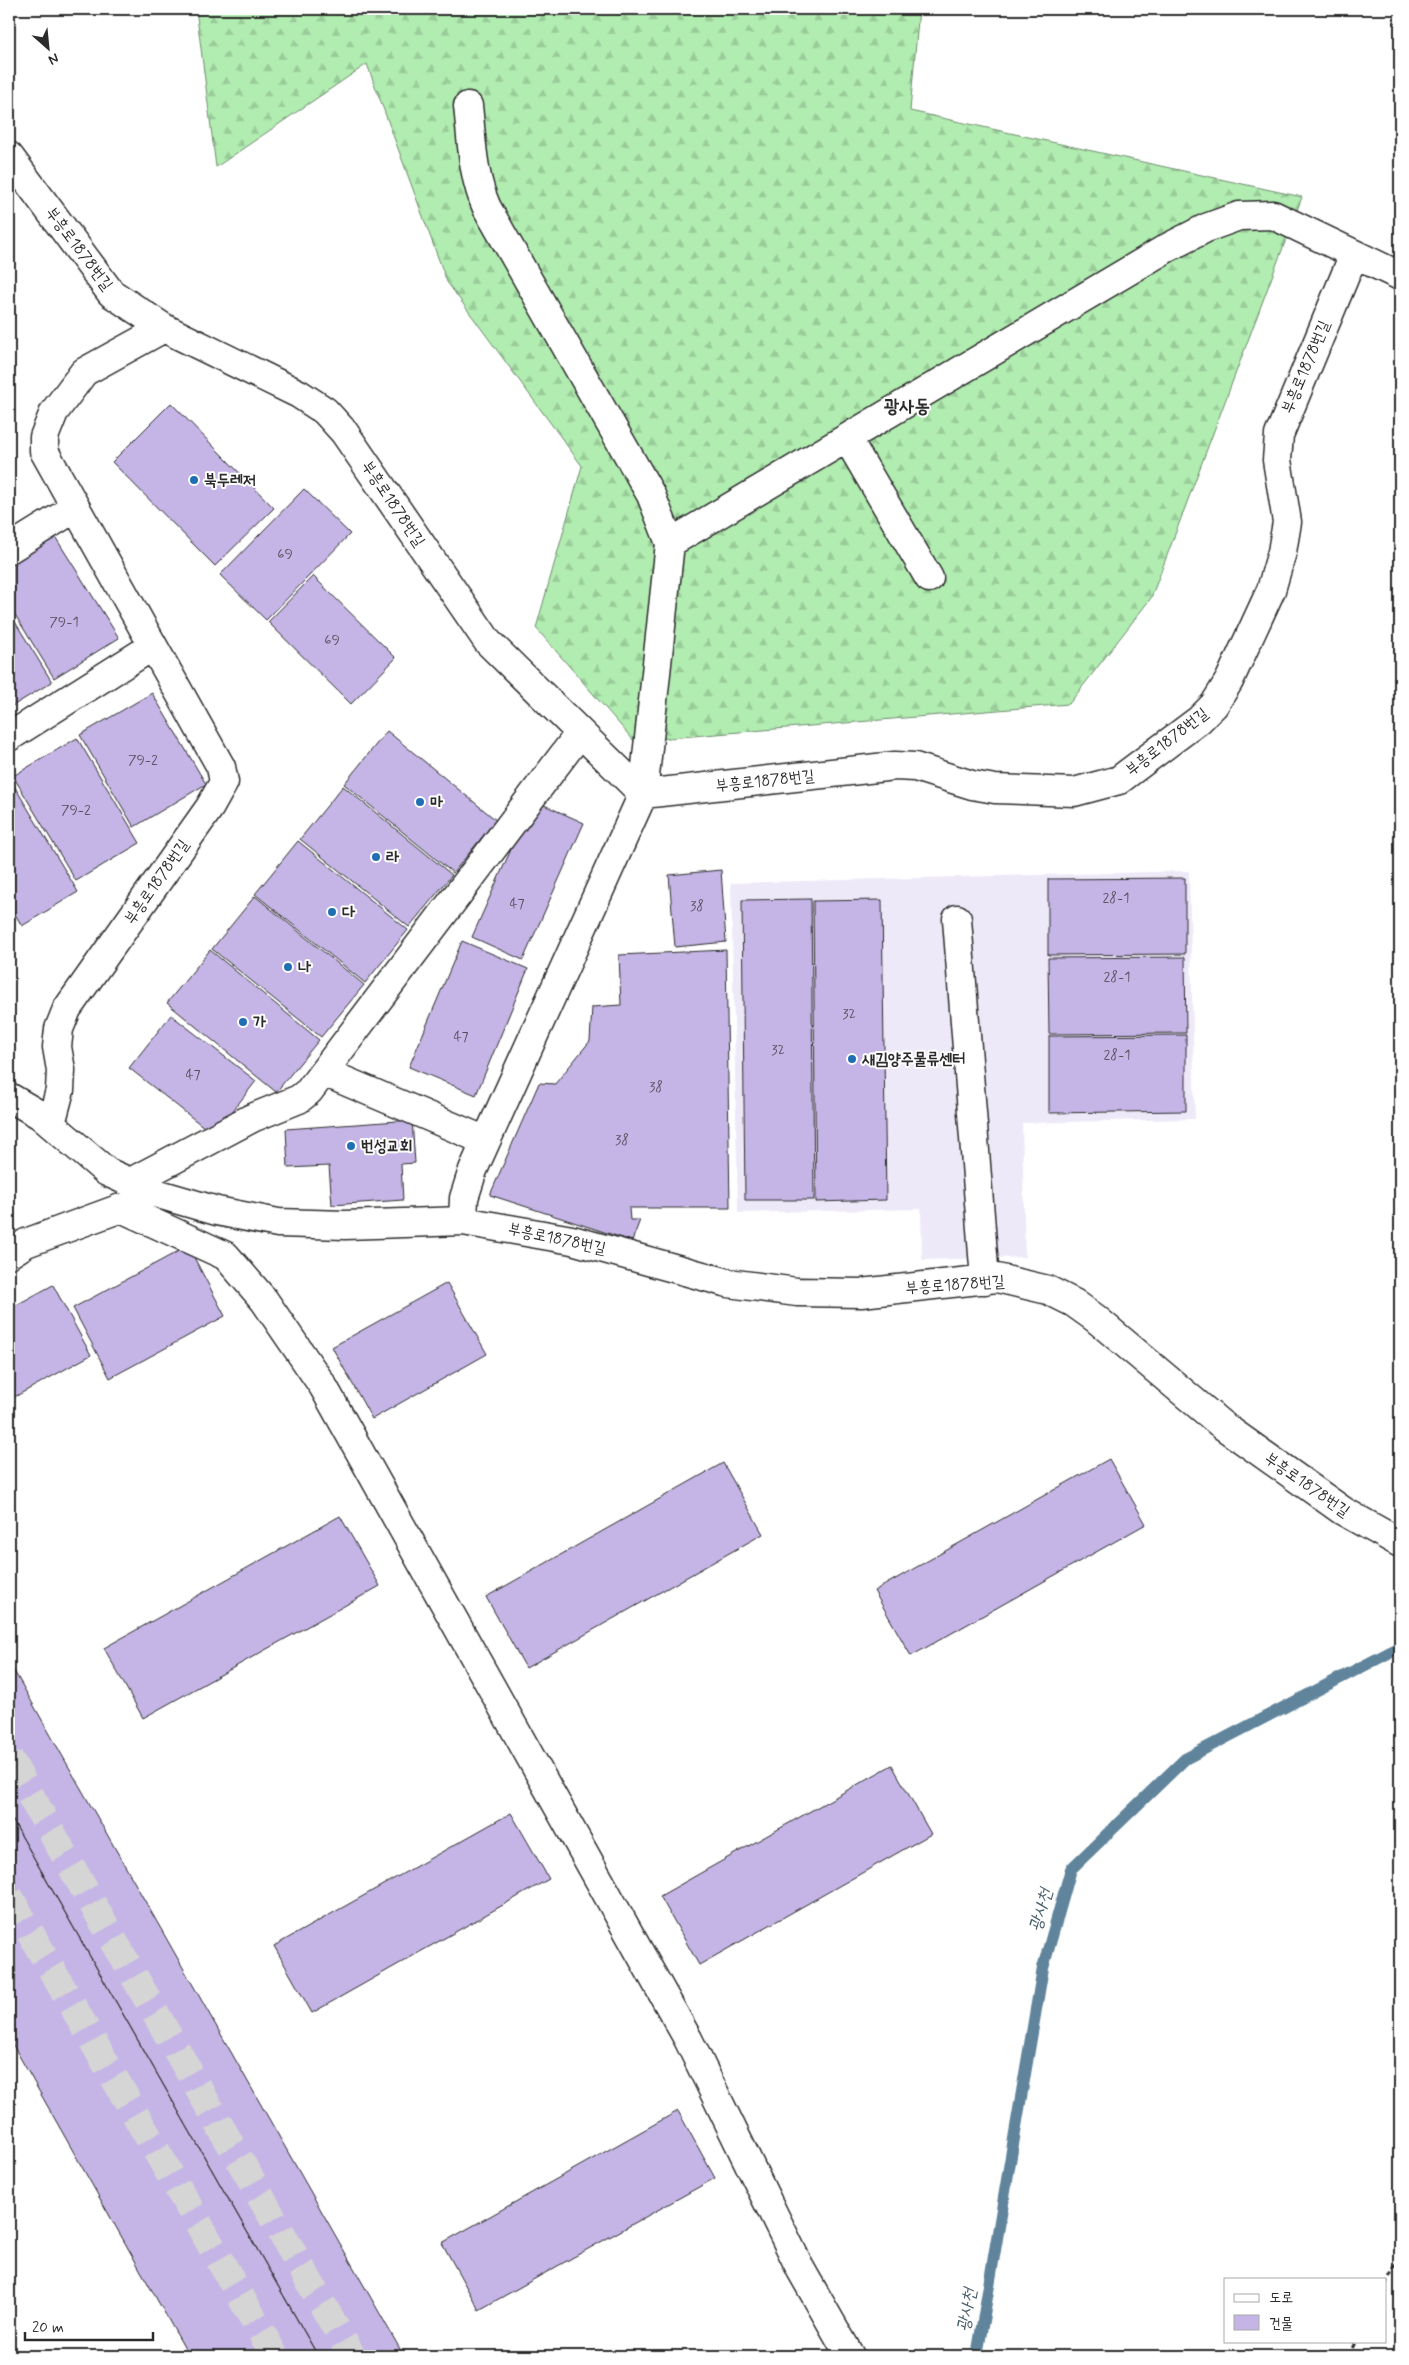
<svg xmlns="http://www.w3.org/2000/svg" width="1409" height="2365" viewBox="0 0 1409 2365" font-family="Mynerve,'Poor Story',sans-serif">
	<style>
		.built { fill: #eee9f8 }
		.forest { fill: url(#forest-firs); stroke: #6e8c6e }
		.lines { fill: none; stroke-linecap: round; stroke-linejoin: round }
		.stream { stroke: #61849b; stroke-width: 12 }
		.building { fill: #c5b5e6; stroke: #2b2b2b }
		.highway-tunnel { stroke: #d5d5d5; stroke-width: 28; stroke-dasharray: 28 14; stroke-linecap: butt }
		.minor-casing { stroke: #2b2b2b; stroke-width: 31 }
		.path { stroke: #2b2b2b; stroke-width: 3; stroke-dasharray: 5 4; stroke-linecap: butt }
		.minor { stroke: #fff; stroke-width: 28 }
		.poi-dot { fill: #1f6fb2; stroke: #fff; stroke-width: 2 }
		.labels { text-anchor: middle; dominant-baseline: central; stroke-width: 4; stroke-linejoin: round; paint-order: stroke }
		.number-label { font-size: 14px; fill: #524e5a }
		.street-label { font-size: 16px; fill: #2b2b2b; stroke: #fff }
		.poi-label { font-size: 16px; font-weight: bold; fill: #2b2b2b; stroke: #fff; text-anchor: start }
		.water-label { font-size: 18px; font-style: italic; fill: #4a5f6c; stroke: #fff }
		.quarter-label { font-size: 19px; font-weight: bold; fill: #2b2b2b; stroke: #fff }
	</style>
	<defs>
		<pattern id="forest-firs" width="22" height="20" patternUnits="userSpaceOnUse" patternTransform="scale(1.25)"><rect width="22" height="20" fill="#b1ecb1"/><path d="M5 1l3.5 6h-7zM16 11l3.5 6h-7z" fill="#98cb98"/></pattern>
	</defs>
	<rect width="100%" height="100%" fill="#fff"/>
	<filter id="ink" filterUnits="userSpaceOnUse"><feTurbulence type="fractalNoise" baseFrequency=".02" numOctaves="2"/><feDisplacementMap in="SourceGraphic" scale="10" xChannelSelector="R" yChannelSelector="G"/><feConvolveMatrix kernelMatrix="1 2 1 2 8 2 1 2 1" color-interpolation-filters="sRGB"/></filter>
	<g filter="url(#ink)">
		<path class="built" d="M 1189,871 L 1195,1119 L 1022,1123 L 1025,1257 L 922,1260 L 921,1209 L 738,1213 L 731,883 Z"/>
		<path class="forest" d="M 196,9 L 919,9 L 910,111 L 1302,197 L 1151,598 L 1069,704 L 634,741 L 536,628 L 582,466 L 447,282 L 367,64 L 216,167 Z"/>
		<g class="lines">
			<path class="stream" d="M 977,2356 L 1043,1968 L 1071,1869 L 1185,1759 L 1400,1647"/>
		</g>
		<path class="building" d="M 171,403 L 274,508 L 215,566 L 112,462 Z
			M 304,489 L 350,534 L 266,620 L 220,575 Z
			M 54,535 L 119,638 L 54,678 L 9,605 L 9,563 Z
			M 313,576 L 396,658 L 351,704 L 268,622 Z
			M 9,612 L 52,682 L 9,708 Z
			M 152,693 L 206,784 L 134,827 L 80,735 Z
			M 387,731 L 496,820 L 453,873 L 344,784 Z
			M 77,738 L 140,843 L 76,881 L 13,776 Z
			M 10,779 L 78,892 L 22,926 L 9,904 Z
			M 343,786 L 452,875 L 409,927 L 300,839 Z
			M 533,800 L 584,823 L 523,960 L 472,937 Z
			M 298,841 L 408,930 L 365,983 L 255,894 Z
			M 721,870 L 726,942 L 675,947 L 669,875 Z
			M 1185,878 L 1185,954 L 1048,955 L 1048,879 Z
			M 255,896 L 364,985 L 321,1037 L 212,949 Z
			M 811,899 L 814,1200 L 745,1200 L 742,900 Z
			M 882,900 L 886,1200 L 816,1202 L 813,901 Z
			M 462,941 L 528,969 L 476,1095 L 409,1067 Z
			M 210,950 L 319,1040 L 276,1092 L 167,1003 Z
			M 726,950 L 730,1208 L 629,1208 L 630,1220 L 640,1220 L 632,1241 L 490,1195 L 539,1083 L 555,1084 L 590,1041 L 592,1007 L 621,1005 L 619,955 Z
			M 1185,957 L 1186,1033 L 1049,1034 L 1048,958 Z
			M 171,1015 L 256,1081 L 214,1135 L 129,1068 Z
			M 1186,1035 L 1186,1111 L 1049,1113 L 1049,1036 Z
			M 412,1120 L 415,1163 L 401,1164 L 403,1200 L 332,1205 L 329,1166 L 288,1168 L 286,1129 Z
			M 188,1246 L 225,1316 L 110,1378 L 73,1308 Z
			M 447,1283 L 487,1354 L 372,1419 L 332,1347 Z
			M 53,1285 L 91,1355 L 9,1400 L 9,1309 Z
			M 1109,1459 L 1146,1524 L 911,1656 L 874,1591 Z
			M 723,1463 L 763,1534 L 526,1668 L 486,1597 Z
			M 340,1516 L 380,1586 L 143,1718 L 104,1648 Z
			M 9,1662 L 404,2356 L 318,2356 L 59,1902 L 9,1814 Z
			M 892,1765 L 931,1834 L 699,1965 L 660,1896 Z
			M 511,1813 L 549,1879 L 312,2013 L 274,1946 Z
			M 9,1814 L 59,1902 L 318,2356 L 189,2356 L 9,2038 Z
			M 678,2111 L 715,2178 L 479,2310 L 442,2243 Z"/>
		<g class="lines">
			<path class="highway-tunnel" d="M 9,1758 L 352,2356
				M 9,1896 L 275,2356"/>
			<g class="minor-casing">
				<path id="minor" d="M 468,106 C 472,141 472,175 487,208 L 651,495 L 670,543
					M 9,156 L 111,293 L 164,328 L 299,394 L 325,411 L 344,432 L 488,642 L 643,794 L 895,766 L 915,767 L 972,785 L 995,789 L 1074,792 L 1119,780 L 1199,720 L 1214,705 L 1229,681 L 1271,590 L 1282,552 L 1287,522 L 1277,460 L 1279,435 L 1354,254
					M 847,438 L 929,578
					M 9,549 L 75,508
					M 9,737 L 153,646
					M 957,919 L 985,1280
					M 324,1072 L 486,1141
					M 9,1097 L 40,1115 L 107,1172 L 152,1192 L 217,1211 L 278,1223 L 345,1225 L 463,1221 L 572,1240 L 728,1283 L 797,1292 L 861,1293 L 997,1278 L 1048,1290 L 1074,1303 L 1095,1318 L 1222,1425 L 1343,1511 L 1400,1543
					M 51,1124 L 60,1090 L 61,1070 L 57,1047 L 59,1029 L 67,1009 L 210,807 L 224,782 L 221,767 L 44,451 L 44,437 L 54,412 L 84,372 L 164,328
					M 131,1182 L 252,1118 L 299,1099 L 309,1091 L 580,733
					M 463,1221 L 464,1198 L 473,1170 L 643,794 L 670,543 L 1167,248 L 1206,228 L 1239,216 L 1273,215 L 1400,276
					M 9,1254 L 26,1243 L 121,1208 L 226,1256 L 264,1300 L 323,1386 L 688,2039 L 801,2270 L 850,2356"/>
			</g>
			<path class="path" d="M 1400,902 L 1400,1049
				M 1385,2285 L 1400,2257
				M 1348,2356 L 1356,2341"/>
			<use href="#minor" class="minor"/>
		</g>
	</g>
	<g class="poi-dot">
		<circle cx="194" cy="480" r="5"/>
		<circle cx="420" cy="802" r="5"/>
		<circle cx="376" cy="857" r="5"/>
		<circle cx="332" cy="912" r="5"/>
		<circle cx="288" cy="967" r="5"/>
		<circle cx="243" cy="1022" r="5"/>
		<circle cx="852" cy="1059" r="5"/>
		<circle cx="351" cy="1146" r="5"/>
	</g>
	<g class="labels">
		<g class="number-label">
			<text x="285" y="554">69</text>
			<text x="64" y="622">79-1</text>
			<text x="332" y="640">69</text>
			<text x="143" y="760">79-2</text>
			<text x="76" y="810">79-2</text>
			<text x="1116" y="898">28-1</text>
			<text x="517" y="904">47</text>
			<text x="697" y="906">38</text>
			<text x="1117" y="977">28-1</text>
			<text x="849" y="1014">32</text>
			<text x="461" y="1037">47</text>
			<text x="778" y="1050">32</text>
			<text x="1117" y="1055">28-1</text>
			<text x="193" y="1075">47</text>
			<text x="656" y="1087">38</text>
			<text x="622" y="1140">38</text>
		</g>
		<g class="street-label">
			<text transform="translate(79 249) rotate(53)">부흥로1878번길</text>
			<text transform="translate(1306 367) rotate(-67)">부흥로1878번길</text>
			<text transform="translate(393 504) rotate(56)">부흥로1878번길</text>
			<text transform="translate(1167 742) rotate(-38)">부흥로1878번길</text>
			<text transform="translate(765 781) rotate(-6)">부흥로1878번길</text>
			<text transform="translate(157 882) rotate(-55)">부흥로1878번길</text>
			<text transform="translate(557 1239) rotate(12)">부흥로1878번길</text>
			<text transform="translate(955 1285) rotate(-4)">부흥로1878번길</text>
			<text transform="translate(1307 1485) rotate(35)">부흥로1878번길</text>
		</g>
		<g class="poi-label">
			<text x="204" y="480">북두레저</text>
			<text x="430" y="802">마</text>
			<text x="386" y="857">라</text>
			<text x="342" y="912">다</text>
			<text x="298" y="967">나</text>
			<text x="253" y="1022">가</text>
			<text x="862" y="1059">새김양주물류센터</text>
			<text x="361" y="1146">번성교회</text>
		</g>
		<g class="water-label">
			<text transform="translate(1041 1910) rotate(-74)">광사천</text>
			<text transform="translate(967 2310) rotate(-80)">광사천</text>
		</g>
		<g class="quarter-label">
			<text x="907" y="406">광사동</text>
		</g>
	</g>
	<rect width="1409" height="2365" fill="none" stroke="#fff" stroke-width="30"/>
	<rect x="15" y="15" width="1379" height="2335" fill="none" stroke="#2b2b2b" stroke-width="2" filter="url(#ink)"/>
	<rect x="1224" y="2278" width="162" height="65" fill="#ffffff" stroke="#aaaaaa"/>
	<rect x="1234" y="2294" width="25" height="8" fill="#ffffff" stroke="#aaaaaa"/>
	<text x="1269" y="2302" font-size="15" fill="#2b2b2b">도로</text>
	<rect x="1234" y="2315" width="25" height="15" fill="#c5b5e6" stroke="#aaaaaa"/>
	<text x="1269" y="2328" font-size="15" fill="#2b2b2b">건물</text>
	<g transform="translate(48 48) rotate(153)" stroke="#ffffff" stroke-width="4" paint-order="stroke">
	<path d="M0-4L9 19L0 12L-9 19Z" fill="#2b2b2b"/>
	<text y="-8" font-size="14" font-weight="bold" text-anchor="middle" fill="#2b2b2b">N</text>
	</g>
	<path d="M25 2332v8h128v-8" fill="none" stroke="#2b2b2b" stroke-width="2.5"/>
	<text x="32" y="2332" font-size="15" fill="#2b2b2b" stroke="#ffffff" stroke-width="4" paint-order="stroke">20 m</text>
</svg>
